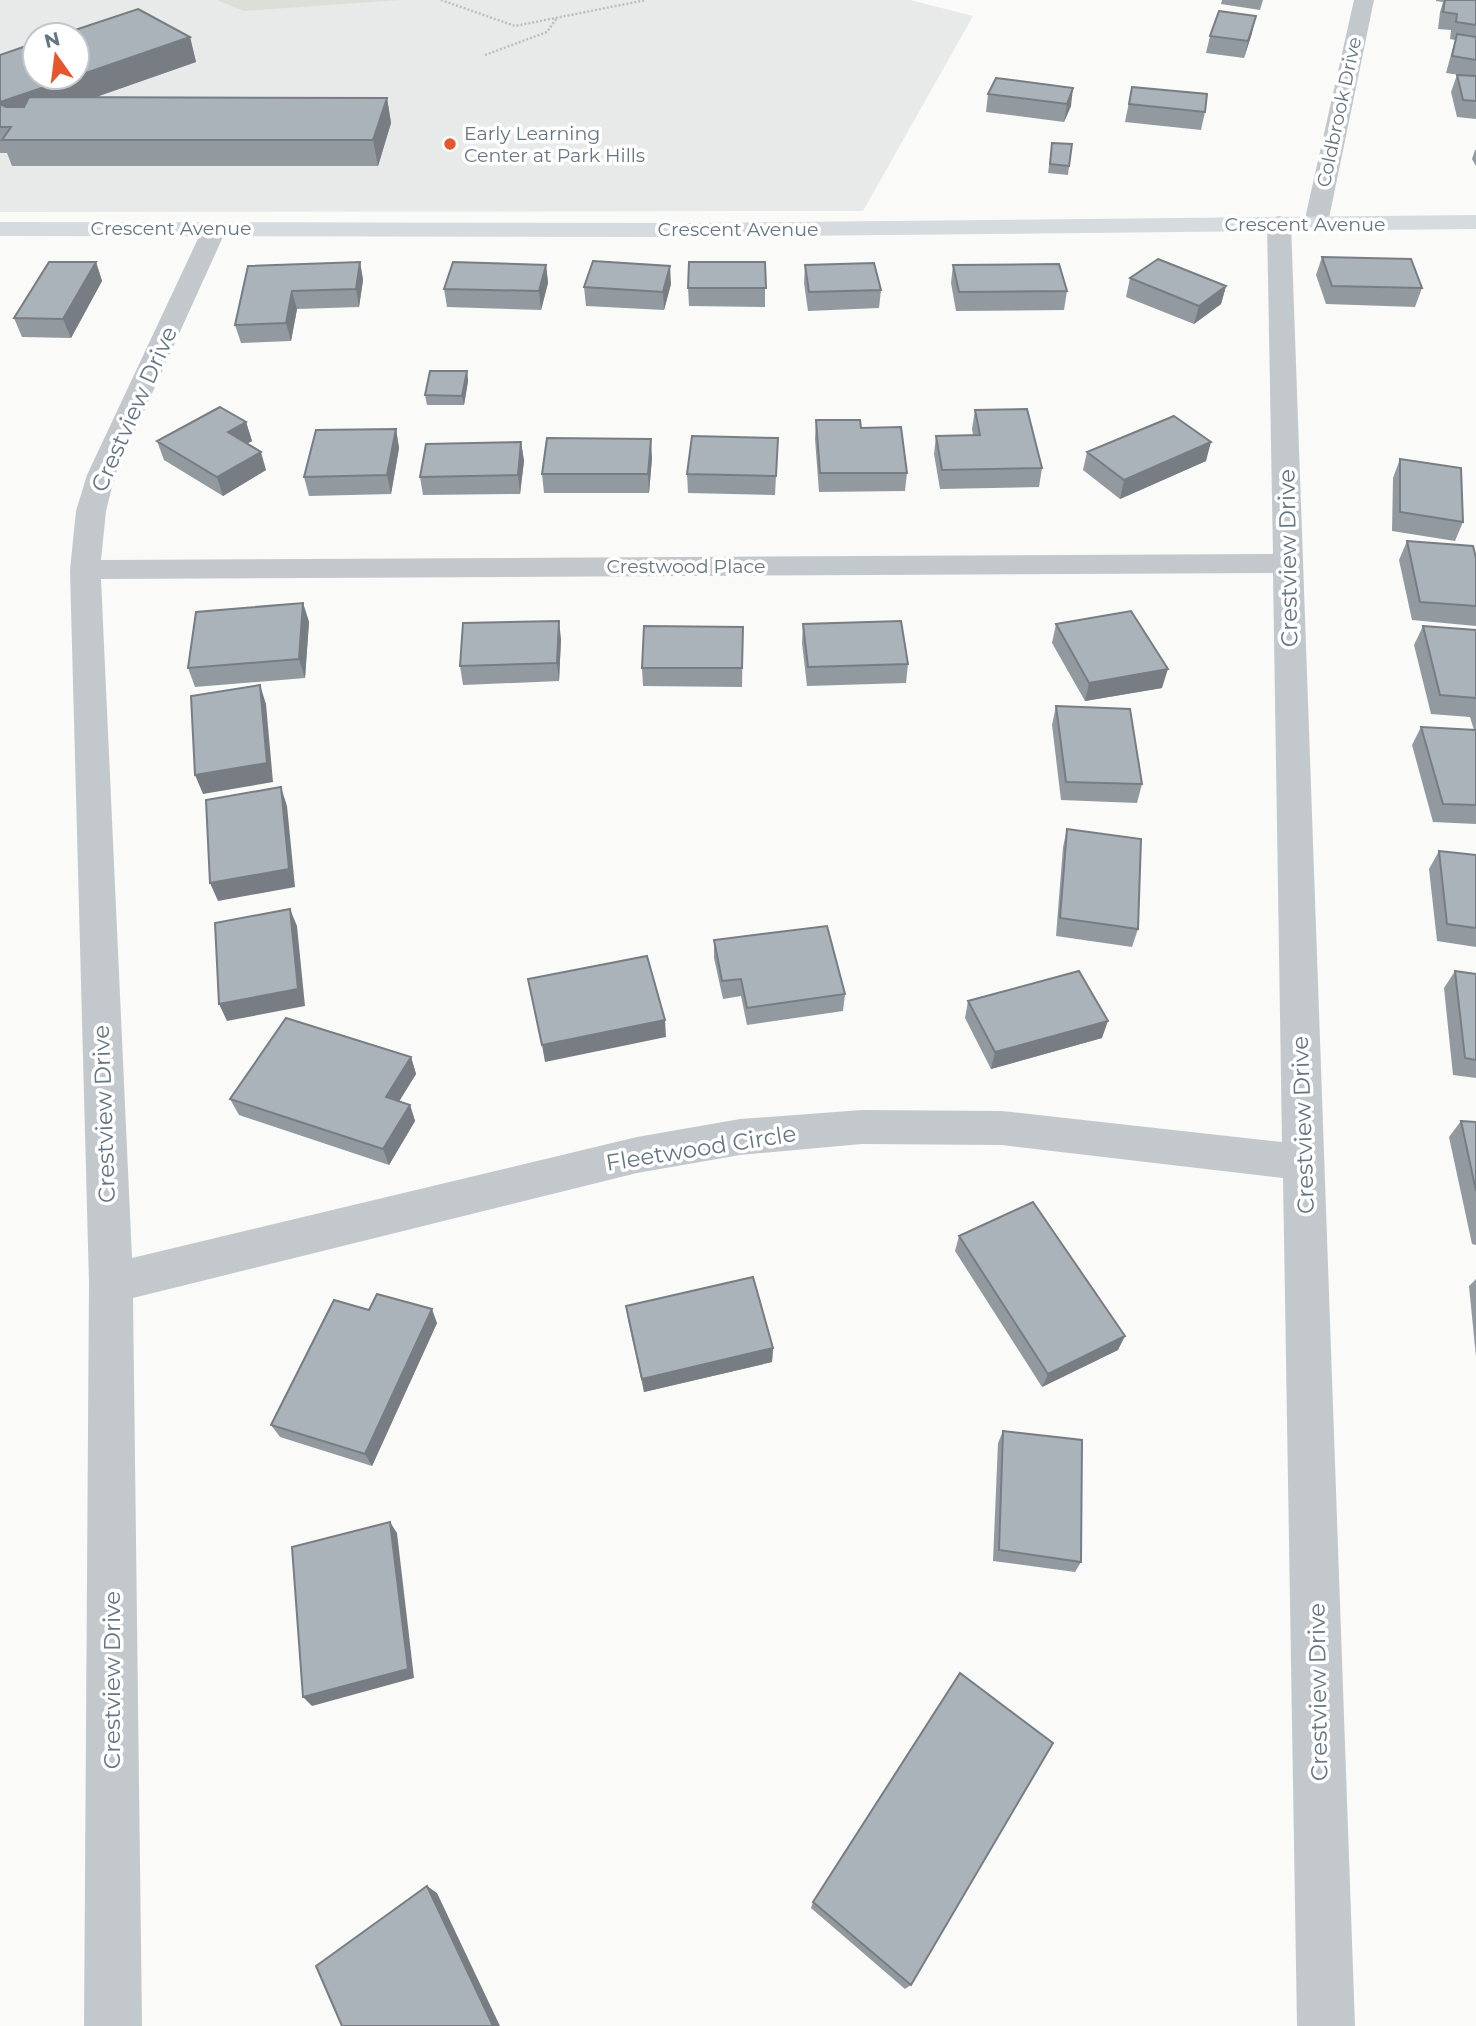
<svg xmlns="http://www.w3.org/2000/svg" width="1476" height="2026" viewBox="0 0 1476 2026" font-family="Montserrat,sans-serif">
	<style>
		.built { fill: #e8e9e9; fill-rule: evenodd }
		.green { fill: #dadfd7 }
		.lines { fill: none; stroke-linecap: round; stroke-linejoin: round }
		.path { stroke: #bbbfc2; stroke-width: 2.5; stroke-dasharray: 2 2; stroke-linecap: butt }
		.street { fill: #c3c8cc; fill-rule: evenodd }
		.secondary { fill: #d6dbdf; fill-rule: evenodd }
		.wall { fill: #929a9f }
		.shaded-wall { fill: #777d82 }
		.building { fill: #aab3b9; stroke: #777d82; stroke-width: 2 }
		.poi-dot { fill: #e4572e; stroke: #fff; stroke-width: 2.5 }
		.labels { text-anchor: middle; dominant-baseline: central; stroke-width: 7; stroke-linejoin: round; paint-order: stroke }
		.far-street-label { font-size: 19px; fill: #657683; stroke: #fff }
		.far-poi-label { font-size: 19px; fill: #657683; stroke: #fff; text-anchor: start }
		.street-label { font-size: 23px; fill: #657683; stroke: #fff }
	</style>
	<rect width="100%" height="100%" fill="#fafaf8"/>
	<path class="built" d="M 0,0 L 910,0 L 973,16 L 863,211 L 0,212 ZM 35,35 L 77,35 L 77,77 L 35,77 Z"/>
	<path class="green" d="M 217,0 L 399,0 L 244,11 Z"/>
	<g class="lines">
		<path class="path" d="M 441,0 L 515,26 L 646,0
			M 485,55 L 547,32 L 557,18"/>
		<path class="street" d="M 1354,0 L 1374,0 L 1328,223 L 1324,228 L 1308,228 L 1304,223 Z
			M 1279,216 L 1287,218 L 1291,223 L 1355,2026 L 1297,2026 L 1283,1178 L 1002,1145 L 862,1144 L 740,1155 L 637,1173 L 133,1298 L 142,2026 L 84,2026 L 89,1283 L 70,570 L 76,511 L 87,475 L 203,228 L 207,223 L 223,223 L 227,228 L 115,475 L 106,511 L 101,560 L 1273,554 L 1267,223 L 1271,218 ZM 1273,573 L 1282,1142 L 1002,1111 L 862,1110 L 740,1119 L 637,1137 L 132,1258 L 101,579 Z"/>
		<path class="secondary" d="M 1476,215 L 1476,229 L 690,237 L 0,236 L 0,222 L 690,223 Z"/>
	</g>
	<path class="wall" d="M 1222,0 L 1263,0 L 1260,10 L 1221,4 Z
		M 1436,0 L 1476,0 L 1476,119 L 1457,117 L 1451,92 L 1457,75 L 1460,75 L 1446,73 L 1455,40 L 1450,39 L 1451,30 L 1438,29 L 1440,12 L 1443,2 L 1436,1 Z
		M 1252,33 L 1244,58 L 1206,53 L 1210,36 Z
		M 190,37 L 196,62 L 95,97 L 387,98 L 391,123 L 378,166 L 12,166 L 7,153 L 0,153 L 0,55 Z
		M 996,78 L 1071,106 L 1064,122 L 986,112 L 988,94 Z
		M 1132,87 L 1205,112 L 1201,130 L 1125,122 Z
		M 1052,143 L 1069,166 L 1068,175 L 1048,173 Z
		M 1475,150 L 1476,150 L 1476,166 L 1472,159 Z
		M 1322,257 L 1422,288 L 1415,307 L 1326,304 L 1316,275 Z
		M 96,262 L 102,281 L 71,338 L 22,337 L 14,318 Z
		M 360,262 L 363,280 L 359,307 L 297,309 L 291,341 L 241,343 L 235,325 L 248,266 Z
		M 765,262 L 765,307 L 689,306 L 688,288 Z
		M 546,265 L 548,283 L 541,310 L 447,307 L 444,289 Z
		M 805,265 L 881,290 L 879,308 L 808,311 L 804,283 Z
		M 953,265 L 1067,291 L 1064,310 L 956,311 L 951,283 Z
		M 1130,278 L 1226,286 L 1221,304 L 1194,324 L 1126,297 Z
		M 671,284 L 664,310 L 586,306 L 584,287 Z
		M 467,371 L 468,381 L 464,405 L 427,405 L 425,395 Z
		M 975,410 L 1042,468 L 1039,487 L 940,489 L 934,454 L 936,436 L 973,435 L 972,429 Z
		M 816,420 L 861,428 L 907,473 L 905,491 L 819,492 L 815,439 Z
		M 246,422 L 252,441 L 247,444 L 266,470 L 223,496 L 164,460 L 157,441 Z
		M 396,429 L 399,448 L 391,494 L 309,496 L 304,477 Z
		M 778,438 L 775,495 L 688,493 L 687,474 Z
		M 521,442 L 524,461 L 520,494 L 423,495 L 420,477 Z
		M 1087,452 L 1206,461 L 1120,499 L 1083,470 Z
		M 652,458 L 649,493 L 544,493 L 542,474 Z
		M 1400,459 L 1463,522 L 1455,541 L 1392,531 L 1393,478 Z
		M 1407,541 L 1476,558 L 1476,626 L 1412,620 L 1399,560 Z
		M 303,603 L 309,622 L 305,678 L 195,687 L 188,668 Z
		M 803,624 L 908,664 L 906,683 L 807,686 L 802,643 Z
		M 1056,624 L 1162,688 L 1085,701 L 1052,643 Z
		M 1423,626 L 1476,630 L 1476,824 L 1433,822 L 1412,745 L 1421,727 L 1474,730 L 1470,717 L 1431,714 L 1414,645 Z
		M 743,627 L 742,687 L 643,686 L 642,668 Z
		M 561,639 L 559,681 L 463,685 L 460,666 Z
		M 1056,706 L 1142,784 L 1137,803 L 1061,800 L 1052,725 Z
		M 1067,829 L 1138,929 L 1132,947 L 1056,936 L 1063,847 Z
		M 1439,851 L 1476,855 L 1476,947 L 1437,941 L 1429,869 Z
		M 714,940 L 845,994 L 843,1011 L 747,1025 L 741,996 L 723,999 L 714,958 Z
		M 1455,971 L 1476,974 L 1476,1078 L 1453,1075 L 1444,988 Z
		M 968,1001 L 1102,1038 L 991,1069 L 965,1018 Z
		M 411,1057 L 416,1074 L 399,1101 L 410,1105 L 415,1121 L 389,1165 L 239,1115 L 230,1099 Z
		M 1461,1121 L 1476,1122 L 1476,1245 L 1472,1244 L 1449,1137 Z
		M 959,1236 L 1118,1350 L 1042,1387 L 955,1251 Z
		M 1476,1279 L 1476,1357 L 1469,1286 Z
		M 626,1306 L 773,1348 L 772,1362 L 644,1392 L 628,1320 Z
		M 369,1310 L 437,1323 L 372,1466 L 280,1437 L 271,1425 Z
		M 1003,1431 L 1081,1562 L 1075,1572 L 993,1561 L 998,1443 Z
		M 813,1902 L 911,1985 L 905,1989 L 811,1908 Z"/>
	<path class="shaded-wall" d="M 1256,16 L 1252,33 L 1244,58 L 1248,41 Z
		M 190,37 L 196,62 L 11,127 L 0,107 L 0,102 L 74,77 L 77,77 L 77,76 Z
		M 1073,88 L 1071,106 L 1064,122 L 1067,104 Z
		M 387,98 L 391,123 L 378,166 L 373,140 Z
		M 96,262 L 102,281 L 71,338 L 63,319 Z
		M 360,262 L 363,280 L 359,307 L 356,289 Z
		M 546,265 L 548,283 L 541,310 L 539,291 Z
		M 670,266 L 671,284 L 664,310 L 663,292 Z
		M 1226,286 L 1221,304 L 1194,324 L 1199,306 Z
		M 292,291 L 297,309 L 291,341 L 286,323 Z
		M 467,371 L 468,381 L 464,405 L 462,396 Z
		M 246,422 L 252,441 L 233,451 L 228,432 Z
		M 396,429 L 399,448 L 391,494 L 387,475 Z
		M 651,439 L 652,458 L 649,493 L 648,474 Z
		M 521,442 L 524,461 L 520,494 L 518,475 Z
		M 1211,442 L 1206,461 L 1120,499 L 1124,480 Z
		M 261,452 L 266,470 L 223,496 L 217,477 Z
		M 303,603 L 309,622 L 305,678 L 299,659 Z
		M 559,621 L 561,639 L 559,681 L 557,663 Z
		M 1168,669 L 1162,688 L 1085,701 L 1089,683 Z
		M 260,685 L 266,704 L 273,782 L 203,794 L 195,775 Z
		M 281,787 L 287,806 L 295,887 L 218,901 L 210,883 Z
		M 290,909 L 297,926 L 305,1006 L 227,1021 L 219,1004 Z
		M 665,1020 L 666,1037 L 545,1062 L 542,1045 Z
		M 1108,1021 L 1102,1038 L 991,1069 L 995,1052 Z
		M 411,1057 L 416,1074 L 392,1113 L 386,1097 Z
		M 410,1105 L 415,1121 L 389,1165 L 383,1149 Z
		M 432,1309 L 437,1323 L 372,1466 L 365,1454 Z
		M 1125,1336 L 1118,1350 L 1042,1387 L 1048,1374 Z
		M 773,1348 L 772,1362 L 644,1392 L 642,1379 Z
		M 390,1522 L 397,1533 L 414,1678 L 312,1706 L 303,1697 Z
		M 427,1886 L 437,1893 L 500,2026 L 493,2026 Z"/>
	<path class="building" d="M 1445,0 L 1476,0 L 1476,25 L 1456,22 L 1457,14 L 1443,12 Z
		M 138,9 L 190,37 L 77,76 L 77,35 L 60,35 Z
		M 1219,11 L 1256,16 L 1248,41 L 1210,36 Z
		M 1457,34 L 1476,37 L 1476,60 L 1452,56 Z
		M 35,43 L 35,77 L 74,77 L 0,102 L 0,55 Z
		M 1457,75 L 1476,76 L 1476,101 L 1463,100 Z
		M 996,78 L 1073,88 L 1067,104 L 988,94 Z
		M 1132,87 L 1207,94 L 1205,112 L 1129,104 Z
		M 29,97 L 387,98 L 373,140 L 2,140 L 11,127 L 0,127 L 0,104 L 6,107 L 24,107 Z
		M 1052,143 L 1072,144 L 1069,166 L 1050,164 Z
		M 1322,257 L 1411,259 L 1422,288 L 1332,286 Z
		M 1158,259 L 1226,286 L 1199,306 L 1130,278 Z
		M 593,261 L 670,266 L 663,292 L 584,287 Z
		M 49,262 L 96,262 L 63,319 L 14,318 Z
		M 360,262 L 356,289 L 292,291 L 286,323 L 235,325 L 248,266 Z
		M 453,262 L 546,265 L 539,291 L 444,289 Z
		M 689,262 L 765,262 L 766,288 L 688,288 Z
		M 874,263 L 881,290 L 809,292 L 805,265 Z
		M 1059,264 L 1067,291 L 959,292 L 953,265 Z
		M 430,371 L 467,371 L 462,396 L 425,395 Z
		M 220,407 L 246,422 L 228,432 L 261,452 L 217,477 L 157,441 Z
		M 1027,409 L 1042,468 L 942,470 L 936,436 L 980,435 L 975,410 Z
		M 1174,416 L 1211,442 L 1124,480 L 1087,452 Z
		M 816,420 L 860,420 L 861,428 L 901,427 L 907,473 L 820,473 Z
		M 396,429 L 387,475 L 304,477 L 316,430 Z
		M 692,436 L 778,438 L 776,476 L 687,474 Z
		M 547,438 L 651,439 L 648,474 L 542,474 Z
		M 521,442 L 518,475 L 420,477 L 426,444 Z
		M 1400,459 L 1461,468 L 1463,522 L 1400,512 Z
		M 1407,541 L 1473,546 L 1476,558 L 1476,606 L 1420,602 Z
		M 303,603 L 299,659 L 188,668 L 196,612 Z
		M 1131,611 L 1168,669 L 1089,683 L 1056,624 Z
		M 559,621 L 557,663 L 460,666 L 463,623 Z
		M 901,621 L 908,664 L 808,667 L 803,624 Z
		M 644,626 L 743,627 L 742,668 L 642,668 Z
		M 1423,626 L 1476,630 L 1476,698 L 1440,695 Z
		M 260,685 L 267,763 L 195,775 L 191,696 Z
		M 1056,706 L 1130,709 L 1142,784 L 1066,782 Z
		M 1421,727 L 1476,730 L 1476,805 L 1443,804 Z
		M 281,787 L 289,869 L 210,883 L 206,800 Z
		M 1067,829 L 1141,839 L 1138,929 L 1060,918 Z
		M 1439,851 L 1476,855 L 1476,928 L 1447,924 Z
		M 290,909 L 298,989 L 219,1004 L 215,923 Z
		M 827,926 L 845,994 L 747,1008 L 741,979 L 722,981 L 714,940 Z
		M 647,956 L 665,1020 L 542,1045 L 528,979 Z
		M 1079,971 L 1108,1021 L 995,1052 L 968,1001 Z
		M 1455,971 L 1476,974 L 1476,1060 L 1465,1058 Z
		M 286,1018 L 411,1057 L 386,1097 L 410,1105 L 383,1149 L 230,1099 Z
		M 1461,1121 L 1476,1122 L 1476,1191 Z
		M 1033,1202 L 1125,1336 L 1048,1374 L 959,1236 Z
		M 753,1277 L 773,1348 L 642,1379 L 626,1306 Z
		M 377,1294 L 432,1309 L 365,1454 L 271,1425 L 334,1300 L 369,1310 Z
		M 1003,1431 L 1082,1440 L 1081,1562 L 999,1550 Z
		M 390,1522 L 408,1669 L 303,1697 L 292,1547 Z
		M 960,1673 L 1053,1743 L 911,1985 L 813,1902 Z
		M 427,1886 L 493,2026 L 342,2026 L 316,1966 Z"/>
	<circle class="poi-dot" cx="450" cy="144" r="7"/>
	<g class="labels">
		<g class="far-street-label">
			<text transform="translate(1339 112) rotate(-78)">Coldbrook Drive</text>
			<text x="1305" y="224">Crescent Avenue</text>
			<text x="171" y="228">Crescent Avenue</text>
			<text x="738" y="229">Crescent Avenue</text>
			<text x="686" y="566">Crestwood Place</text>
		</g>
		<g class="far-poi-label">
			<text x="464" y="133">Early Learning<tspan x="464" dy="22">Center at Park Hills</tspan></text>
		</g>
		<g class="street-label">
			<text transform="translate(134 409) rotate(-66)">Crestview Drive</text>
			<text transform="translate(1288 558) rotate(-91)">Crestview Drive</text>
			<text transform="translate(104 1114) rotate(-92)">Crestview Drive</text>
			<text transform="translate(1303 1125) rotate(-92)">Crestview Drive</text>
			<text transform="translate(701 1148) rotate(-9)">Fleetwood Circle</text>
			<text transform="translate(112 1680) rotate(-90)">Crestview Drive</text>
			<text transform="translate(1318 1692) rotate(-91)">Crestview Drive</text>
		</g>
	</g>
	<g transform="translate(56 56) rotate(346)"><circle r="33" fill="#ffffff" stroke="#c1c8cd" stroke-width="2"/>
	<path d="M0-5L12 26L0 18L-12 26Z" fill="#e4572e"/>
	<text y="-10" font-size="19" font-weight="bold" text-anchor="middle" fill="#657683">N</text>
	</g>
</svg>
